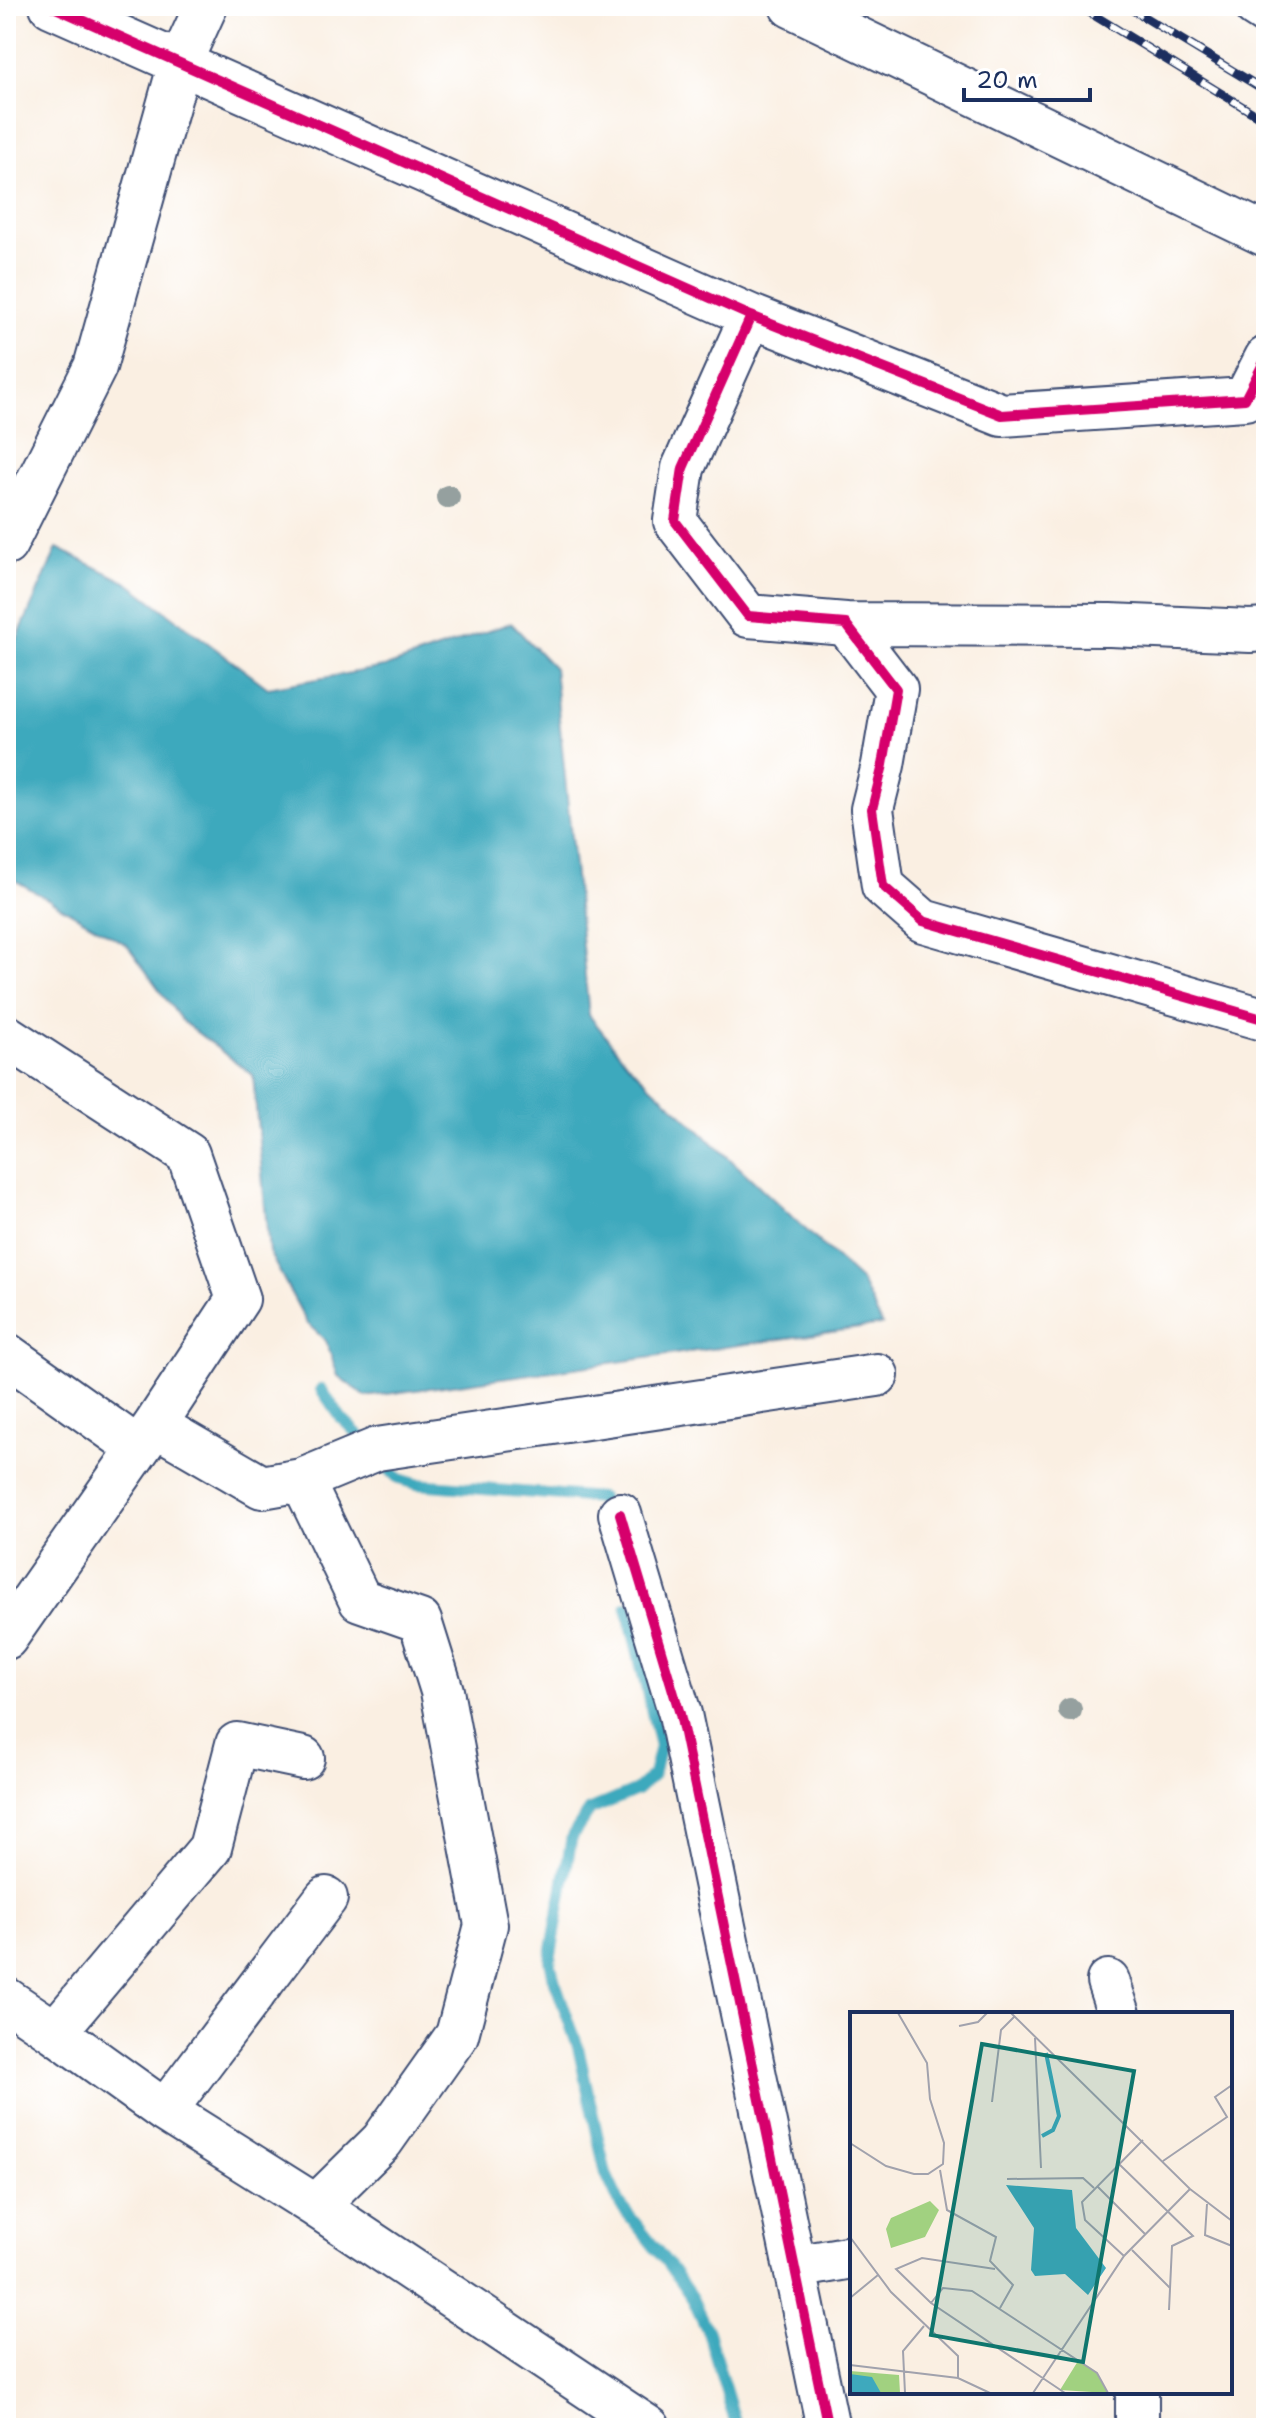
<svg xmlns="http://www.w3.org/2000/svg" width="1272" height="2434" viewBox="0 0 1272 2434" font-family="'Shantell Sans',sans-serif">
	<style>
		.water { fill: #3ea9bd; stroke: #2c6c8e; stroke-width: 2 }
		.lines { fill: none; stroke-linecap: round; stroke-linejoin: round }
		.stream { stroke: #3ea9bd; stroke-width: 12 }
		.minor-casing { stroke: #3c4c72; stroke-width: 46 }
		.minor { stroke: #fff; stroke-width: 42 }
		.rail-casing { stroke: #1b2f5e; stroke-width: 9 }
		.rail { stroke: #fff; stroke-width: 6; stroke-dasharray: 18; stroke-linecap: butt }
		.cycleway-casing { stroke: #fff; stroke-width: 15 }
		.cycleway { stroke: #d6006c; stroke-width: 10 }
		.tree { fill: #95a09f }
		.inset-river { fill: none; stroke: #3ea9bd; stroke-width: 4 }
		.inset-road { fill: none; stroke: #a1a2ad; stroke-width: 2 }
		.view { fill: #0f766e; fill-opacity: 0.15; stroke: #0f766e; stroke-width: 4 }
		.inset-edge { fill: none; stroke: #1b2f5e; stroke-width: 4 }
	</style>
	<rect width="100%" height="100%" fill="#fff"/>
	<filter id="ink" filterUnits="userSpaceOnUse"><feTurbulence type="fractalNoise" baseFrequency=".0125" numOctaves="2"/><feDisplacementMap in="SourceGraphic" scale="16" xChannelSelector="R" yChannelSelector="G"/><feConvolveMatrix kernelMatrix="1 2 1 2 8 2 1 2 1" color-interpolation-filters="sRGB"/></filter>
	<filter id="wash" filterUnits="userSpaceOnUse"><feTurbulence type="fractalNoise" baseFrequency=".006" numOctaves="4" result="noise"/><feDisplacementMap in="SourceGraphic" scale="32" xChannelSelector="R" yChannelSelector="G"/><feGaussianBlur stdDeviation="1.8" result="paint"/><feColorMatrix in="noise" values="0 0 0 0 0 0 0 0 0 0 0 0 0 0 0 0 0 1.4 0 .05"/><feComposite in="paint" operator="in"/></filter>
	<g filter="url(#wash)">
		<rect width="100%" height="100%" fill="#faefe2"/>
		<path class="water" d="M 57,548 L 128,583 L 268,688 L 389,666 L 511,623 L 554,668 L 589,1015 L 628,1064 L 861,1281 L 882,1325 L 366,1397 L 338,1376 L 326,1341 L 307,1323 L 269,1252 L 253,1075 L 182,1021 L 127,945 L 6,875 L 6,664 Z"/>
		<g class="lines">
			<path class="stream" d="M 321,1389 L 342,1419 L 368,1444
				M 379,1459 L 399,1479 L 416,1484 L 601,1498 L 606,1519
				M 627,1607 L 660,1746 L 653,1775 L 637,1790 L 590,1810 L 572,1836 L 550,1960 L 554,1979 L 578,2047 L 606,2174 L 620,2204 L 668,2264 L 692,2298 L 708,2332 L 737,2428"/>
		</g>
	</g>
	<g filter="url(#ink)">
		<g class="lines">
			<g class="minor-casing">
				<path id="minor" d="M 51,6 L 751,316 L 1002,415 L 1245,399 L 1266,358
					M 791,6 L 1266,235
					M 1255,6 L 1266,13
					M 751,316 L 683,468 L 675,521 L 748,616 L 846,624 L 896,689 L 883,765 L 872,809 L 883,886 L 923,921 L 1266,1020
					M 6,544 L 95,367 L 180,63 L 206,6
					M 846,624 L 1110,625 L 1250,631 L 1266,630
					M 6,1036 L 188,1154 L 238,1299 L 155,1425 L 6,1638
					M 6,1354 L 138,1448
					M 155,1425 L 262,1487 L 302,1480 L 377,1449 L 877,1375
					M 302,1480 L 360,1600 L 420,1621 L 442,1691 L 486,1925 L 457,2035 L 382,2141 L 316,2206
					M 620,1514 L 680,1714 L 828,2428
					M 1108,1981 L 1119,2014
					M 6,1999 L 55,2032 L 165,2111 L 316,2206 L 649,2428
					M 55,2032 L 210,1848 L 237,1744 L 303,1758
					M 165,2111 L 326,1898
					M 795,2267 L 852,2257
					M 1137,2428 L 1137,2392"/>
			</g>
			<use href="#minor" class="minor"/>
			<g class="rail-casing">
				<path id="rail" d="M 1079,6 L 1266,121
					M 1126,6 L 1266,91"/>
			</g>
			<use href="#rail" class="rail"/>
			<g class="cycleway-casing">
				<path id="cycleway" d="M 51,6 L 751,316 L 1002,415 L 1245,399 L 1266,358
					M 751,316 L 683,468 L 675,521 L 748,616 L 846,624 L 896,689 L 883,765 L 872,809 L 883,886 L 923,921 L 1266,1020
					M 620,1514 L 680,1714 L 828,2428"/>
			</g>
			<use href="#cycleway" class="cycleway"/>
		</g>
		<g class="tree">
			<circle cx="448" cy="497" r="12"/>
			<circle cx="1070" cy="1710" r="12"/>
		</g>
	</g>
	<g transform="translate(850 2012)">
		<rect width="382" height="382" fill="#faefe2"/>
		<path d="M 80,189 L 89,198 L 75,225 L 41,236 L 36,217 L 41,206 ZM 228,349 L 247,361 L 258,381 L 210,378 ZM 0,359 L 49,363 L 50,381 L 0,381 Z" fill="#a1d180"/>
		<path d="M 156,173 L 222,178 L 226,216 L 256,256 L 238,283 L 215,262 L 185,264 L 181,258 L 184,216 ZM 0,362 L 22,365 L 31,381 L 0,381 Z" fill="#3ea9bd"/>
		<path class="inset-river" d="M 192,124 L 203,118 L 209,104 L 196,41"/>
		<path class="inset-road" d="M 161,1 L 340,177 L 382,209M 109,14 L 128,10 L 137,1M 185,26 L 191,156M 142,90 L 151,18 L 164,5M 0,131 L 36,154 L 64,162 L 78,162 L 93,152 L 94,131 L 80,87 L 77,51 L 48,1M 313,149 L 377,105 L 365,85 L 382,73M 269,152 L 343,224 L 322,234 L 319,298M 90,158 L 97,198 L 146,225 L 140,249 L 163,273 L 150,296M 157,167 L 233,166 L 244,176M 247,174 L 296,223M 357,192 L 355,223 L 382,234M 0,225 L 41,280 L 108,344 L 108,366M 282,238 L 320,276M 274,244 L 235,208 L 232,190 L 293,128M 145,257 L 72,246 L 46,257 L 81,291 L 215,381M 0,286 L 28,263M 81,291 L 93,276 L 122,279 L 247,361 L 258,381M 0,353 L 108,366 L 140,381M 55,381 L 53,339 L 74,314M 183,381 L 274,244 L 340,177"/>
		<path class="view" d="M 132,32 L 284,59 L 233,350 L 81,323 Z"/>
		<rect width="382" height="382" class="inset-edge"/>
	</g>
	<rect width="1272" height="2434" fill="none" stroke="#fff" stroke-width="32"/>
	<path d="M964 88v12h126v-12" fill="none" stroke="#1b2f5e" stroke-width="4"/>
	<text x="976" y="88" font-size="24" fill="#1b2f5e" stroke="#ffffff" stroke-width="6" paint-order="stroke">20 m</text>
</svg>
